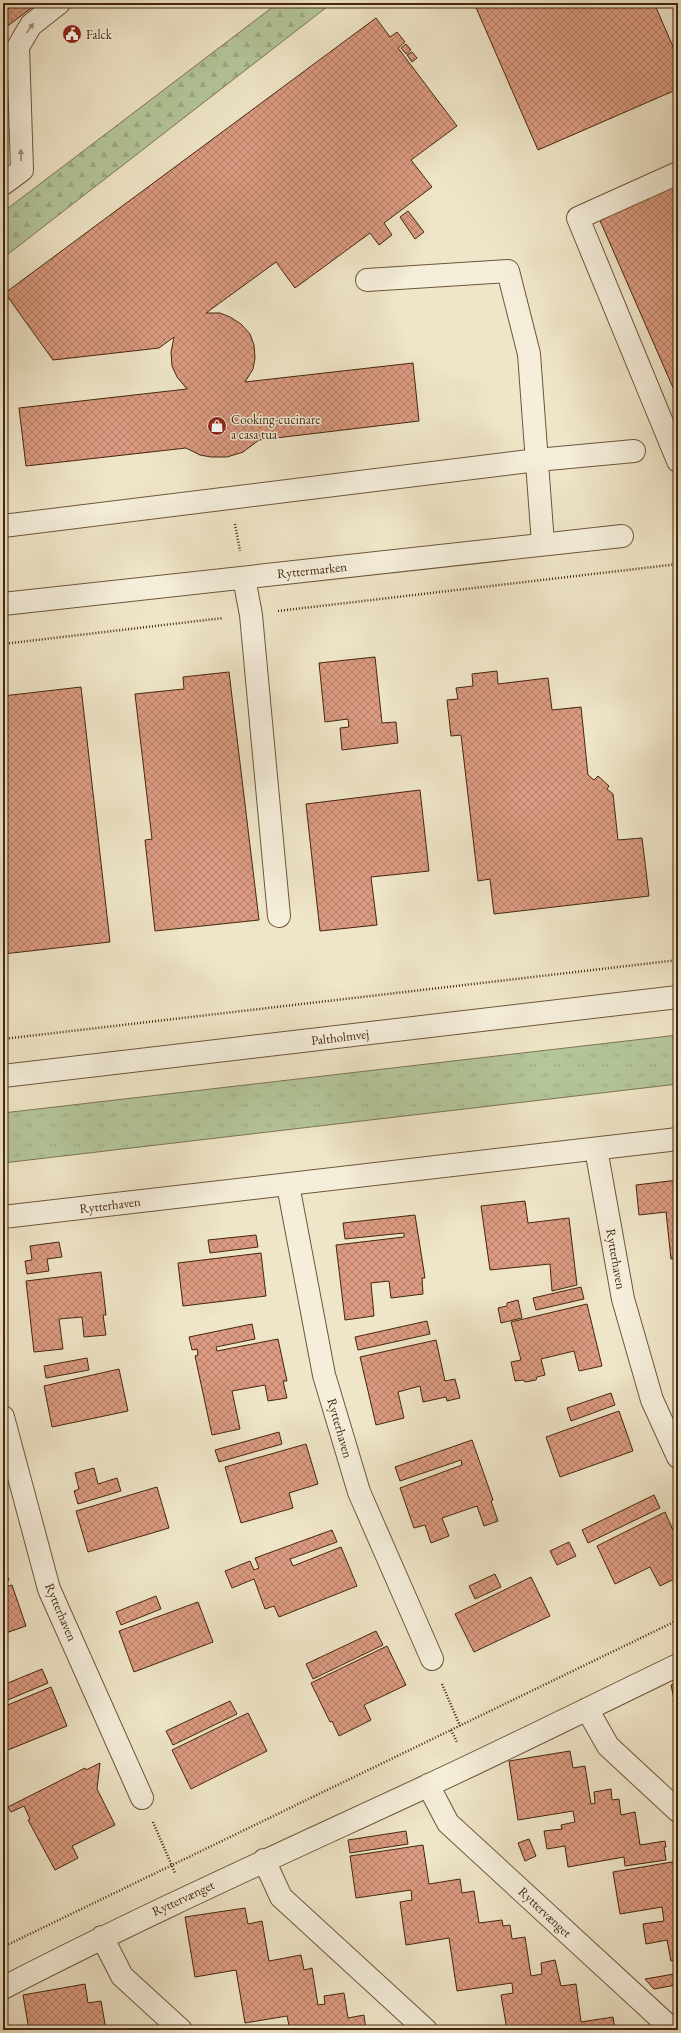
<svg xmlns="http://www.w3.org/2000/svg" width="681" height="2033" viewBox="0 0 681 2033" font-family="'EB Garamond',serif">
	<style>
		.grass { fill: url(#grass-tufts); stroke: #7c7652 }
		.forest { fill: url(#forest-firs); stroke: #7c7652 }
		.building { fill: url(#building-cross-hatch); stroke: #44270b }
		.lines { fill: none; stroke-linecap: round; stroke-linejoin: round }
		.minor-casing { stroke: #6f563a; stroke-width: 24 }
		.path { stroke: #44270b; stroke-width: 2.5; stroke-dasharray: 1 2; stroke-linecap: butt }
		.minor { stroke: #f5eedb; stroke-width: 22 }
		.oneway { fill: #9c8a73 }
		.labels { text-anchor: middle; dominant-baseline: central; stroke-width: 3; stroke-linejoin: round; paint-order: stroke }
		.poi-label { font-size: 13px; fill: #44270b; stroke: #f5eedb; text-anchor: start }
		.street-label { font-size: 13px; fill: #44270b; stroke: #f5eedb }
	</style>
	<defs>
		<pattern id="grass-tufts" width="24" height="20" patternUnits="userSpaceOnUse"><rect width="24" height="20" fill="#b4c69a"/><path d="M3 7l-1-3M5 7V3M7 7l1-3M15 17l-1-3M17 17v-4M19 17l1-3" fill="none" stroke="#9caa83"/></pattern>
		<pattern id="forest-firs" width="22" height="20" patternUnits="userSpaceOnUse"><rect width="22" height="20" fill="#b4c69a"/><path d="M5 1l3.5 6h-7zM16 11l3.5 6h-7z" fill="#9caa83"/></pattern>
		<pattern id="building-cross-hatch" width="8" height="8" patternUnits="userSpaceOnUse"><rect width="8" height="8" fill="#db9a81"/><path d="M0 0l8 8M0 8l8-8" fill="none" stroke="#b37e68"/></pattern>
	</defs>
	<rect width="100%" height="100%" fill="#efe5c8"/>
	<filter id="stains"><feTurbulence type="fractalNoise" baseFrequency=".005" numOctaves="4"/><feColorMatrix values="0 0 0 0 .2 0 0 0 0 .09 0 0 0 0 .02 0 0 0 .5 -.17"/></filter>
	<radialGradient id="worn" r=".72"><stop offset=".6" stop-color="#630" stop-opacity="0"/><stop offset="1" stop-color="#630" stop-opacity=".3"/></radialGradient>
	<path class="grass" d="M 678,1035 L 678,1084 L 3,1163 L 3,1113 Z"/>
	<path class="forest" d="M 278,3 L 332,3 L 3,258 L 3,212 Z"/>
	<path class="building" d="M 3,3 L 38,3 L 5,28 L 3,26 Z
		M 474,3 L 654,3 L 678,58 L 678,89 L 538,150 Z
		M 376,18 L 390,37 L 397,32 L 405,42 L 398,48 L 457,126 L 411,160 L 432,187 L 384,223 L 392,235 L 379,245 L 370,233 L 295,288 L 276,262 L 206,313 L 220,313 L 230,317 L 241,324 L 250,334 L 254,345 L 255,358 L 253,369 L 245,382 L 413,363 L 419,421 L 259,440 L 243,452 L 227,457 L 211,457 L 200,455 L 186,448 L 26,466 L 19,408 L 187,389 L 177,377 L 172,366 L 171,352 L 174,337 L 159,348 L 53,360 L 5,293 Z
		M 406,44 L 411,50 L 406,54 L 401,48 Z
		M 412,52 L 417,58 L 412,62 L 407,55 Z
		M 678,180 L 678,399 L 598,216 Z
		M 408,211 L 424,232 L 415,239 L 400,217 Z
		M 375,657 L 382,723 L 396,722 L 398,743 L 342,750 L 340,728 L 349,727 L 348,719 L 325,722 L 319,663 Z
		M 497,671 L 498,684 L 548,678 L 552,710 L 581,707 L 588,775 L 594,780 L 598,776 L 609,786 L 607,789 L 613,794 L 618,840 L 642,838 L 649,896 L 494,914 L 490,879 L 478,881 L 461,735 L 451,736 L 447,700 L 458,699 L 456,688 L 473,686 L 472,674 Z
		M 229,672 L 259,920 L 155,931 L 145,840 L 152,839 L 135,694 L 184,689 L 183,677 Z
		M 81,687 L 110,942 L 3,954 L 3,696 Z
		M 420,790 L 429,871 L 371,877 L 377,925 L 320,931 L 306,804 Z
		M 678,1180 L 678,1258 L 671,1259 L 666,1212 L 639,1215 L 636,1185 Z
		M 525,1201 L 528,1223 L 569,1218 L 577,1285 L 552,1291 L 550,1264 L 490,1270 L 481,1206 Z
		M 415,1215 L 425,1278 L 422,1278 L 423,1294 L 391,1298 L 389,1281 L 371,1283 L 374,1316 L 345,1320 L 336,1245 L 404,1237 L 404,1233 L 345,1239 L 343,1223 Z
		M 256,1235 L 258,1247 L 210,1253 L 208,1240 Z
		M 59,1242 L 62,1257 L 47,1259 L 49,1271 L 27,1274 L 25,1261 L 32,1260 L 30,1246 Z
		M 261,1253 L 266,1296 L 183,1306 L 178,1263 Z
		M 101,1272 L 106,1315 L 103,1315 L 106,1335 L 84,1337 L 82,1317 L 59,1319 L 63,1349 L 34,1352 L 26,1281 Z
		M 581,1287 L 584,1299 L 536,1310 L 533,1298 Z
		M 518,1300 L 522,1318 L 501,1323 L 498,1308 L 507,1306 L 507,1303 Z
		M 587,1304 L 602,1366 L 579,1371 L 574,1351 L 541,1359 L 545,1375 L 537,1377 L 536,1380 L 525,1382 L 523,1380 L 515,1381 L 511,1362 L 521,1360 L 511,1322 Z
		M 427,1321 L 430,1334 L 358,1350 L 355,1337 Z
		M 252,1324 L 255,1339 L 216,1347 L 217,1351 L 278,1339 L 287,1381 L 283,1381 L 287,1398 L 268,1401 L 265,1385 L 232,1391 L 240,1429 L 212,1435 L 195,1356 L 198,1355 L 197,1349 L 192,1350 L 189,1337 Z
		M 436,1340 L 445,1381 L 455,1379 L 460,1398 L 447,1401 L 446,1397 L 423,1402 L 420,1386 L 398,1392 L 404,1418 L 376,1425 L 360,1357 Z
		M 87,1358 L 89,1370 L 46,1378 L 44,1366 Z
		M 119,1369 L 128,1411 L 52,1427 L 44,1386 Z
		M 611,1393 L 615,1405 L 571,1421 L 567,1408 Z
		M 619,1411 L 633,1451 L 560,1477 L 546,1437 Z
		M 279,1432 L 282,1444 L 219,1462 L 215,1450 Z
		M 472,1440 L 493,1500 L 491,1501 L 498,1521 L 484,1526 L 477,1506 L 442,1518 L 449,1536 L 431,1543 L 425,1525 L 414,1528 L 400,1488 L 462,1465 L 461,1460 L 400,1481 L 395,1467 Z
		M 306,1444 L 318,1484 L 289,1493 L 293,1508 L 241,1523 L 225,1467 Z
		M 94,1468 L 98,1484 L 117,1478 L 121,1491 L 78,1504 L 74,1491 L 79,1489 L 75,1473 Z
		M 157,1487 L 169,1528 L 88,1552 L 76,1511 Z
		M 654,1495 L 660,1508 L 588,1543 L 582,1530 Z
		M 665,1512 L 678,1541 L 678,1577 L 660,1586 L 650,1567 L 615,1584 L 597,1546 Z
		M 332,1530 L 337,1542 L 290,1559 L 293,1566 L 341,1547 L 357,1586 L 279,1617 L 274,1606 L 265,1609 L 254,1579 L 232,1588 L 225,1571 L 250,1561 L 254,1570 L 259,1568 L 255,1558 Z
		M 569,1542 L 576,1556 L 557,1565 L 550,1551 Z
		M 3,1567 L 9,1580 L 3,1582 Z
		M 495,1574 L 501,1587 L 475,1599 L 469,1586 Z
		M 531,1577 L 550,1616 L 474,1652 L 455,1614 Z
		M 12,1585 L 26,1626 L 3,1634 L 3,1588 Z
		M 156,1596 L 161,1609 L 121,1625 L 116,1612 Z
		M 198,1602 L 213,1642 L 134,1672 L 119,1631 Z
		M 376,1631 L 383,1645 L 313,1679 L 306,1664 Z
		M 387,1646 L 406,1685 L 364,1705 L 371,1720 L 339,1736 L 332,1721 L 330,1722 L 311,1683 Z
		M 42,1669 L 48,1683 L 3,1702 L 3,1685 Z
		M 678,1684 L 678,1698 L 674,1699 L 671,1685 Z
		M 51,1687 L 67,1726 L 3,1752 L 3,1707 Z
		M 673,1700 L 678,1700 L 678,1730 Z
		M 230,1701 L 237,1714 L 173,1745 L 166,1731 Z
		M 248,1713 L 267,1751 L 191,1789 L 172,1750 Z
		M 570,1751 L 573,1768 L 585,1766 L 591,1804 L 595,1803 L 594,1792 L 611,1789 L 612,1800 L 619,1799 L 621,1815 L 635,1812 L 640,1845 L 665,1841 L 666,1847 L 664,1847 L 666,1860 L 625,1866 L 624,1857 L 568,1867 L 565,1846 L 547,1849 L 544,1831 L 562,1829 L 561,1825 L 575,1822 L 573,1811 L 518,1820 L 509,1761 Z
		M 100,1763 L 97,1789 L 115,1825 L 72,1846 L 78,1858 L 55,1870 L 28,1820 L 30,1819 L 24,1806 L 11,1812 L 8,1807 L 85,1768 L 86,1770 Z
		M 406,1831 L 408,1844 L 350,1853 L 348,1840 Z
		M 529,1839 L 536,1856 L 525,1861 L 518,1843 Z
		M 423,1845 L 429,1884 L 460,1879 L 462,1893 L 474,1891 L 479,1923 L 502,1920 L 503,1926 L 510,1925 L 512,1939 L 525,1937 L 531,1976 L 542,1974 L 541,1963 L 555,1960 L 561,1986 L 576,1984 L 581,2022 L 613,2017 L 615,2030 L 507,2030 L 501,1995 L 513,1993 L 512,1983 L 457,1991 L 449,1938 L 406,1945 L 400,1902 L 412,1900 L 411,1890 L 356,1898 L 350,1856 Z
		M 678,1861 L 678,1959 L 671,1961 L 667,1940 L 646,1944 L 643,1924 L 664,1921 L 662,1907 L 620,1914 L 613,1872 Z
		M 245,1908 L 248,1924 L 262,1921 L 269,1961 L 301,1955 L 304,1970 L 312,1968 L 318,2005 L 325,2004 L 324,1996 L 344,1993 L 348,2018 L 364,2015 L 366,2030 L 290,2030 L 287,2016 L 245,2023 L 236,1970 L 195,1977 L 185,1917 Z
		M 674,1974 L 676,1985 L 654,1989 L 645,1979 Z
		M 85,1984 L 88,2003 L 101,2001 L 106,2030 L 29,2030 L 23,1995 Z"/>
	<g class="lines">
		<g class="minor-casing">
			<path id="minor" d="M 678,173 L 578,218 L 678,461
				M 3,184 L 22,170 L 18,47 L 31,25 L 59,3
				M 367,280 L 508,271 L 529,354 L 543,544
				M 3,526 L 537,460 L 634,451
				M 244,578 L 251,615 L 279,916
				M 3,604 L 622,536
				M 3,1076 L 678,997
				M 596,1149 L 623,1299 L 652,1400 L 678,1457
				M 288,1185 L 324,1375 L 359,1492 L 432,1659
				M 3,1217 L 678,1139
				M 3,1417 L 49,1589 L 142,1798
				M 587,1709 L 608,1746 L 678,1811
				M 428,1785 L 448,1823 L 673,2030
				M 264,1860 L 281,1897 L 426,2030
				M 102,1937 L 122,1976 L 181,2030
				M 3,1988 C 142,1916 285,1852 427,1786 C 511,1747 595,1705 678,1665"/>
		</g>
		<path class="path" d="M 235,524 L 240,551
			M 278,611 L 678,564
			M 3,644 L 223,618
			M 3,1039 L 678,960
			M 442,1684 L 460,1726
			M 451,1730 L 457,1742
			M 153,1822 L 175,1873
			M 3,1947 L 678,1620"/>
		<use href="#minor" class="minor"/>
	</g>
	<defs><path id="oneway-solid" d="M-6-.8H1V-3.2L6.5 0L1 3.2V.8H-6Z"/></defs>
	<g class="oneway">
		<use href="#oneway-solid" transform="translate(30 28) rotate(-54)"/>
		<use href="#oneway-solid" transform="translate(21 155) rotate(-92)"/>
	</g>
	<defs>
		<g id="civic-disc" transform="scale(1)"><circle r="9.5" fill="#8f2418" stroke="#f5eedb"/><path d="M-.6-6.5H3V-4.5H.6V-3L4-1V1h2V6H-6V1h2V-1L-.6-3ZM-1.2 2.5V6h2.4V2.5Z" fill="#fff"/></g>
		<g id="shop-disc" transform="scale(1)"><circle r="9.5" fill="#8f2418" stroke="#f5eedb"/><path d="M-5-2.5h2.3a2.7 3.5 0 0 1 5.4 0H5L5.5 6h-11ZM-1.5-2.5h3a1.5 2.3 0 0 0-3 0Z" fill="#fff"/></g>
	</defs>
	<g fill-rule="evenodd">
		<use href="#civic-disc" x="72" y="34"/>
		<use href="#shop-disc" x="217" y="426"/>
	</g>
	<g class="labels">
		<g class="poi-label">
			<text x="86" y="34">Falck</text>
			<text x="231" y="419">Cooking-cucinare<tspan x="231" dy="15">a casa tua</tspan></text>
		</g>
		<g class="street-label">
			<text transform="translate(312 570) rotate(-6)">Ryttermarken</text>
			<text transform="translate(340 1037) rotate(-7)">Paltholmvej</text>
			<text transform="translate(110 1205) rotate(-7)">Rytterhaven</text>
			<text transform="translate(616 1259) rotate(80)">Rytterhaven</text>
			<text transform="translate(340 1428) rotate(74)">Rytterhaven</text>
			<text transform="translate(61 1612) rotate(67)">Rytterhaven</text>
			<text transform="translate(183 1898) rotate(-25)">Ryttervænget</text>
			<text transform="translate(545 1912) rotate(43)">Ryttervænget</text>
		</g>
	</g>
	<rect width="681" height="2033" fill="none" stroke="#efe5c8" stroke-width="16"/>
	<rect x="4" y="4" width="673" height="2025" fill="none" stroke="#44270b" stroke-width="2"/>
	<rect x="8" y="8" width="665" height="2017" fill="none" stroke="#44270b"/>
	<rect width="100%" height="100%" filter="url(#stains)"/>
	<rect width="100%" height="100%" fill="url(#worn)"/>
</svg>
